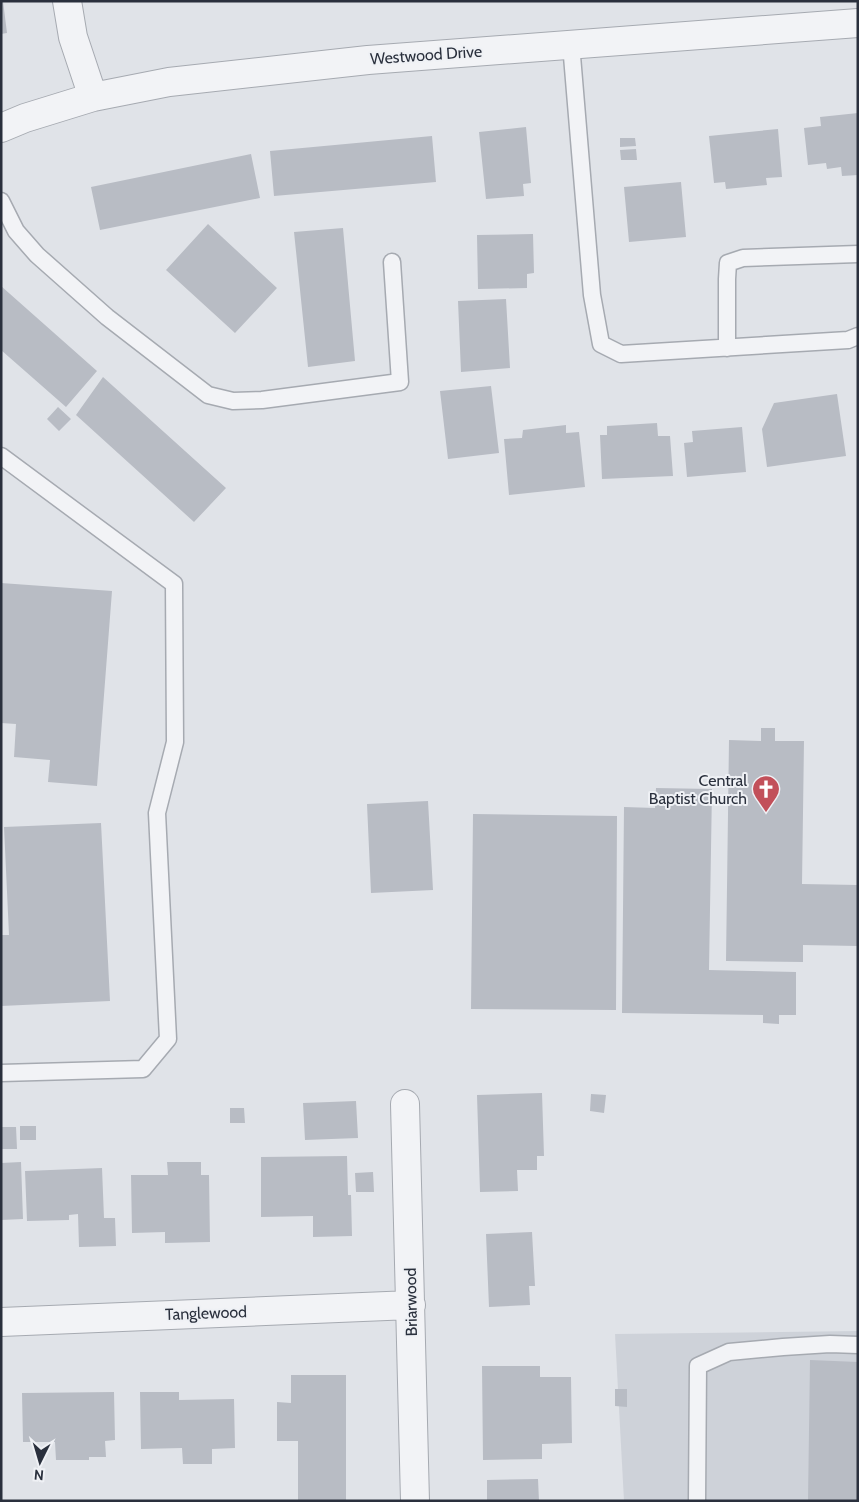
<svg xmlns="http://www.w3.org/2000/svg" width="859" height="1502" viewBox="0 0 859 1502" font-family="Cabin,sans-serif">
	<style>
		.built { fill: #ced2d9 }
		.building { fill: #b8bcc4 }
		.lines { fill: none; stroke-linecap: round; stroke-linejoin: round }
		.service-casing { stroke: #a6aab1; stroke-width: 19 }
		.minor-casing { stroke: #a6aab1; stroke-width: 30 }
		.service { stroke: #f2f3f6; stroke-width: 16 }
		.minor { stroke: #f2f3f6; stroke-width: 28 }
		.labels { text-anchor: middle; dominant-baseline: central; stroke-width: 4; stroke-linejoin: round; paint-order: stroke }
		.street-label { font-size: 16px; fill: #2a303d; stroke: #eff1f5 }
		.poi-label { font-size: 16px; fill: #2a303d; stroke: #eff1f5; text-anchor: end }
	</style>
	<rect width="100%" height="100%" fill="#e0e3e8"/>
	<path class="built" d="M 858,1331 L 858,1501 L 624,1501 L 615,1334 Z"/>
	<path class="building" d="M 1,1 L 3,1 L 7,33 L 1,34 Z
		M 858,113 L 858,175 L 842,176 L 841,167 L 827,169 L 826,163 L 808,165 L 804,128 L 821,126 L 820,117 Z
		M 526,127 L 531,183 L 523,184 L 524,196 L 486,199 L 479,132 Z
		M 778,129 L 782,177 L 766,178 L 767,185 L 726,189 L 725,182 L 714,183 L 709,136 Z
		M 432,136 L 436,182 L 274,196 L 270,151 Z
		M 620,138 L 635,138 L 636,146 L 620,147 Z
		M 636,149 L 637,160 L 621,160 L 620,150 Z
		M 251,154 L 260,198 L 100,230 L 91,187 Z
		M 681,182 L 686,237 L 629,242 L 624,187 Z
		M 208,224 L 277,288 L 235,333 L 166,270 Z
		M 343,228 L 355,361 L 308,367 L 294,232 Z
		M 533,234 L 534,273 L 527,274 L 527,288 L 478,289 L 477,235 Z
		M 1,286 L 97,371 L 66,407 L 1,350 Z
		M 506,299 L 510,368 L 461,372 L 458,301 Z
		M 103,377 L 226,488 L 194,522 L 76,415 Z
		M 491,386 L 499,453 L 448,459 L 440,391 Z
		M 837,394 L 846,456 L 767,467 L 762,429 L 774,403 Z
		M 58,407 L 71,419 L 59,431 L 47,419 Z
		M 657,423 L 658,436 L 670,436 L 673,476 L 602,479 L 600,435 L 607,435 L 607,426 Z
		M 566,425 L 566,433 L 579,432 L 585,487 L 509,495 L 504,439 L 522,438 L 523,430 Z
		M 742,427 L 746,472 L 687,477 L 684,443 L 693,442 L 692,431 Z
		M 1,583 L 112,591 L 97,786 L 48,782 L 50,760 L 14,757 L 16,724 L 1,723 Z
		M 761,728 L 775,728 L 775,741 L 804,741 L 802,884 L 858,885 L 858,946 L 803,945 L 803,962 L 726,961 L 729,740 L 761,741 Z
		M 656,788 L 712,789 L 709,970 L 796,972 L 796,1015 L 779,1015 L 779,1024 L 763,1023 L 763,1015 L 622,1013 L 624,807 L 655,808 Z
		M 428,801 L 433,890 L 371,893 L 367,804 Z
		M 473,814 L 617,816 L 616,1010 L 471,1009 Z
		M 101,823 L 110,1001 L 1,1006 L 1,935 L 9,935 L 4,827 Z
		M 542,1093 L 544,1156 L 537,1156 L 537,1170 L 517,1170 L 518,1191 L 480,1192 L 477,1095 Z
		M 591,1094 L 606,1095 L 604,1113 L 590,1111 Z
		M 356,1101 L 358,1138 L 305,1140 L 303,1103 Z
		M 230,1108 L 244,1108 L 245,1123 L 230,1123 Z
		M 20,1126 L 36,1126 L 36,1140 L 20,1140 Z
		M 1,1127 L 16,1127 L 17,1149 L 1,1149 Z
		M 347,1156 L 348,1195 L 351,1195 L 352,1236 L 313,1237 L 313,1216 L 261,1217 L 261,1157 Z
		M 21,1162 L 23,1219 L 1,1220 L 1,1163 Z
		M 167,1162 L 201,1162 L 201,1175 L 209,1175 L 210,1242 L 165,1243 L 165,1232 L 132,1233 L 131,1175 L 168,1175 Z
		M 102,1168 L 104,1218 L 115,1218 L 116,1246 L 79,1247 L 78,1214 L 69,1215 L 69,1220 L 27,1221 L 25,1171 Z
		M 373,1172 L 374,1192 L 356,1192 L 355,1173 Z
		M 532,1232 L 535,1286 L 529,1286 L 530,1305 L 489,1307 L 486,1234 Z
		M 810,1360 L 858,1362 L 858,1501 L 808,1501 Z
		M 482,1366 L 540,1366 L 540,1377 L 571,1377 L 572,1443 L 542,1444 L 542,1459 L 483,1460 Z
		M 291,1375 L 346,1375 L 346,1501 L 298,1501 L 298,1441 L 277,1441 L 277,1402 L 291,1403 Z
		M 615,1389 L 627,1389 L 627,1407 L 615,1406 Z
		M 114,1392 L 115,1440 L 105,1441 L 106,1457 L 89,1457 L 89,1460 L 56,1460 L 55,1442 L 23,1442 L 22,1393 Z
		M 140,1392 L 179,1392 L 179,1400 L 234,1399 L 235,1448 L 212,1449 L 212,1464 L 183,1464 L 182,1448 L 141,1449 Z
		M 538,1479 L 539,1501 L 487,1501 L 487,1480 Z"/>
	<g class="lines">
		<g class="service-casing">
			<path id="service" d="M 571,44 L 592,295 L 601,344 L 621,354 L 848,340 L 858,336
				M 1,201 L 16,231 L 37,255 L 107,317 L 208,395 L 233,401 L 262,400 L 400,382 L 392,262
				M 727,348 L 727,279 L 728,263 L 743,258 L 858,254
				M 1,456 L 174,584 L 175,742 L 157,813 L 168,1039 L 143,1069 L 1,1073
				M 697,1501 L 698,1366 L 729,1352 L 783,1347 L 830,1344 L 858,1345"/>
		</g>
		<g class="minor-casing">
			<path id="minor" d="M 67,1 L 73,37 L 93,97
				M 1,128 L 25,118 L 93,97 L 169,82 L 368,60 L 858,23
				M 405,1104 L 415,1501
				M 1,1322 L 411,1305"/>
		</g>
		<use href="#service" class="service"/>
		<use href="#minor" class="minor"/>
	</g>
	<defs>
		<g id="church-pin" transform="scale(1.4375)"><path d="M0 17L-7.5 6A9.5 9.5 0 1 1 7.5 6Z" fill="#c2505a" stroke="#eff1f5"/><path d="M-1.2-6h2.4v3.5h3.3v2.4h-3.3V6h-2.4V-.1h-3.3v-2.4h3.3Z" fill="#fff"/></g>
	</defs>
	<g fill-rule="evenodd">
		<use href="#church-pin" x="766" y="789"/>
	</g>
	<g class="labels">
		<g class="street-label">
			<text transform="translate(426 55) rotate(-4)">Westwood Drive</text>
			<text transform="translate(411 1302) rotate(-91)">Briarwood</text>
			<text transform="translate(206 1313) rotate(-2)">Tanglewood</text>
		</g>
		<g class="poi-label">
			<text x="747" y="780">Central<tspan x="747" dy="18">Baptist Church</tspan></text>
		</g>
	</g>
	<rect width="859" height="1502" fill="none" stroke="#2a303d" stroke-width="5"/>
	<g transform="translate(40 1462) rotate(185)" stroke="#eff1f5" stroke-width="4" paint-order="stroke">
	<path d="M0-4L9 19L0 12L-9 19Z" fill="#2a303d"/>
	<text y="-8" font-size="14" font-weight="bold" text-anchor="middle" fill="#2a303d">N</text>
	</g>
</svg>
